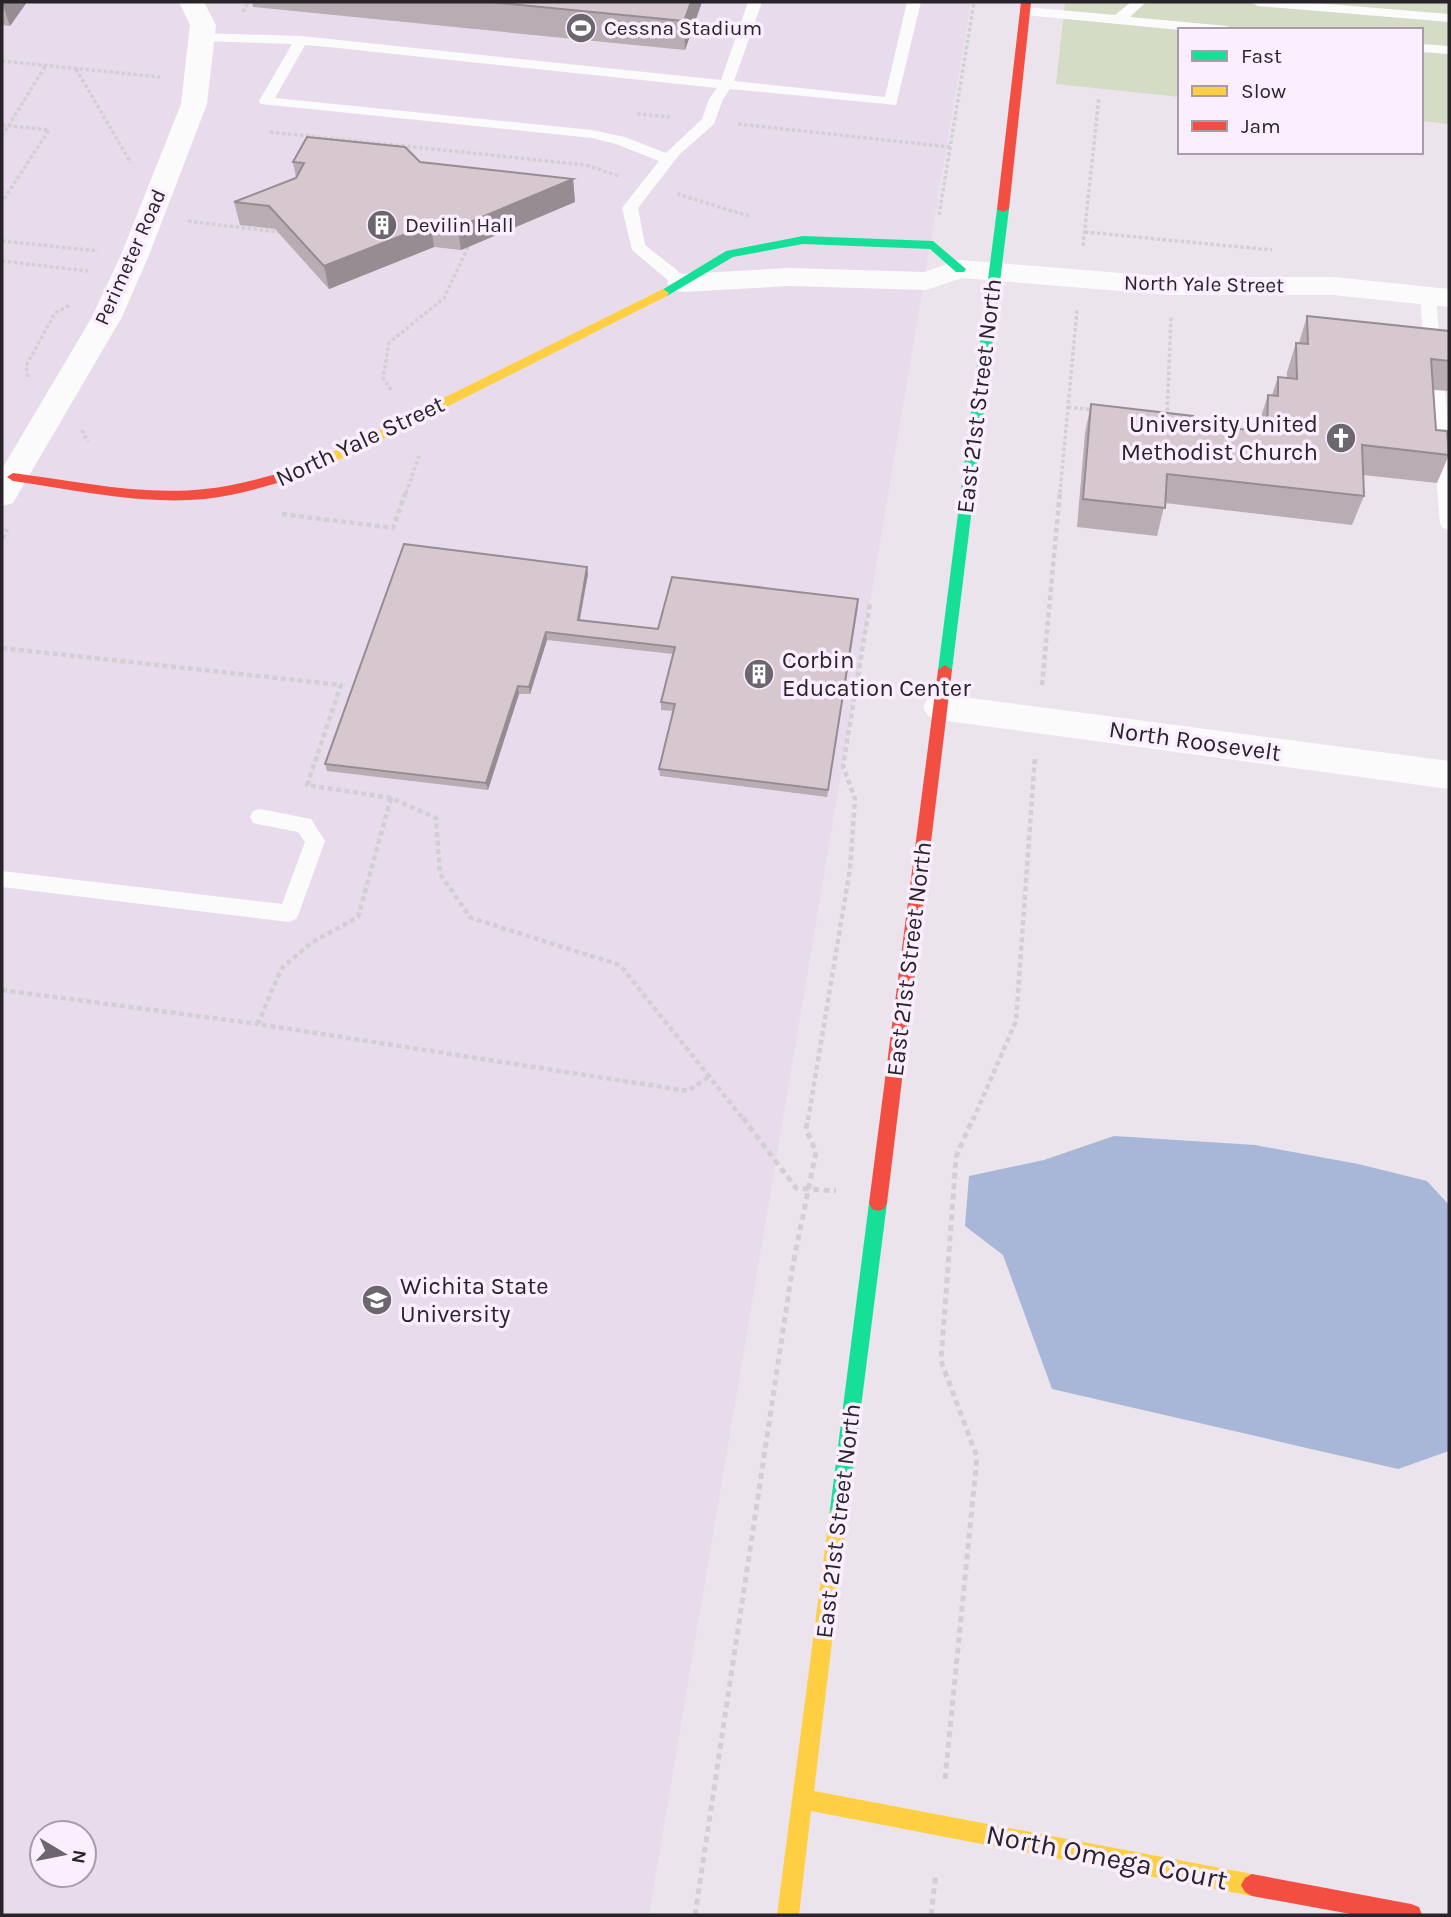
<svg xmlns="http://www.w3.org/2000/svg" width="1451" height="1917" viewBox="0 0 1451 1917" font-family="Karla,sans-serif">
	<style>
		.built { fill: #e8dbec; fill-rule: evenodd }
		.green { fill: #d4dcc6 }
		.water { fill: #a8b6d8 }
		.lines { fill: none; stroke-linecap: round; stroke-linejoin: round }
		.path-far2 { stroke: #d2d0d3; stroke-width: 3.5; stroke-dasharray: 3.5 2.5; stroke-linecap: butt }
		.path-far1 { stroke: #d2d0d3; stroke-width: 4.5; stroke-dasharray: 5 3.5; stroke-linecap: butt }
		.path { stroke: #d2d0d3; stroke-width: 5; stroke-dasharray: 6 4.5; stroke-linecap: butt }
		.lane { fill: #fcfbfc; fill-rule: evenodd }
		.street { fill: #fcfbfc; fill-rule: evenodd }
		.fast { fill: #16e098; fill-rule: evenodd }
		.slow { fill: #ffcf43; fill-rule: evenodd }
		.jam { fill: #f24e42; fill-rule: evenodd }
		.wall { fill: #b9acb3 }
		.shaded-wall { fill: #968c92 }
		.building { fill: #d7c8d0; stroke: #968c92; stroke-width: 2 }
		.labels { text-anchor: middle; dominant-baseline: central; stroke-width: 7; stroke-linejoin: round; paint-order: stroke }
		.far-poi-label { font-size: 21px; fill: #28242a; stroke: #faeeff; text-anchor: start }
		.far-street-label { font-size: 21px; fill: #28242a; stroke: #faeeff }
		.street-label { font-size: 24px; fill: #28242a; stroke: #faeeff }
		.poi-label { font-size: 24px; fill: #28242a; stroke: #faeeff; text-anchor: start }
		.near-street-label { font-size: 28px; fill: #28242a; stroke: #faeeff }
	</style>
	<rect width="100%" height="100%" fill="#ebe4ed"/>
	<path class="built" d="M 2,2 L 971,2 L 649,1915 L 2,1915 ZM 42,1833 L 84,1833 L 84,1875 L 42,1875 Z"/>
	<path class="green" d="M 1065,2 L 1449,2 L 1449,124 L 1421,121 L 1421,30 L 1180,30 L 1180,97 L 1056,84 Z"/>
	<path class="water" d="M 1114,1136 L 1255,1145 L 1358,1164 L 1427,1181 L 1449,1205 L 1449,1451 L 1398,1469 L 1052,1389 L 1003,1255 L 965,1226 L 969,1176 L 1044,1160 Z"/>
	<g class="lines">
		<path class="path-far2" d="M 243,12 L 248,2
			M 2,61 L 160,77
			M 76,69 L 131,163
			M 637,114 L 670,117
			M 738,124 L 950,147
			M 2,125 L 49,130 L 2,202
			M 270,132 L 586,165 L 619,176
			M 2,136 L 46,65
			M 677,194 L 749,216
			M 939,215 L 974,2
			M 188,221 L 278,232
			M 1085,232 L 1272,250
			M 2,241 L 98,251
			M 1083,246 L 1099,97
			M 2,261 L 88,271
			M 28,377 L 26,366 L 55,313 L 70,305
			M 391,390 L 383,378 L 389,343 L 444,298 L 468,247
			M 1068,407 L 1095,410
			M 1167,417 L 1171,317
			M 1190,421 L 1259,429
			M 82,430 L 88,442
			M 406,493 L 419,456
			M 1060,493 L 1077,310"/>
		<path class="path-far1" d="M 282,514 L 393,528 L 406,491
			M 2,539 L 7,529
			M 2,648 L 341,685 L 307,785 L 391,798 L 436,818 L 440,874 L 471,918 L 620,965 L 744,1120
			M 1042,685 L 1060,491
			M 391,798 L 358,917 L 311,943 L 281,969 L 258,1024 L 688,1091 L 711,1075
			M 2,990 L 258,1024
			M 808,1120 L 850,869 L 855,799 L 843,766 L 870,603
			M 973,1120 L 1016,1021 L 1035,756"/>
		<path class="path" d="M 743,1118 L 796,1188 L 836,1191
			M 945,1779 L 977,1457 L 941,1361 L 956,1157 L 973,1118
			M 695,1915 L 793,1264 L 816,1152 L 806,1129 L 808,1118
			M 931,1915 L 936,1874"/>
		<path class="lane" d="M 748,2 L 762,2 L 734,81 L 885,97 L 907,2 L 921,2 L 896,105 L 730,89 L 723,99 L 714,124 L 679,155 L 638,208 L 645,245 L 688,279 L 690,283 L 688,287 L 676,287 L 632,250 L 622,208 L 659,161 L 616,144 L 592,138 L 261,104 L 259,101 L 292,44 L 202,41 L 195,37 L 202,33 L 301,36 L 721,80 ZM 305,45 L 328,47 L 717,88 L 709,99 L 702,119 L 666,153 L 625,137 L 592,130 L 275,98 Z
			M 1131,2 L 1146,2 L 1130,17 L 1227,26 L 1234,30 L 1180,30 L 1025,15 L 1018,11 L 1025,7 L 1115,15 Z
			M 1251,2 L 1304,2 L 1449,14 L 1449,22 L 1258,6 Z
			M 1421,44 L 1449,46 L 1449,54 L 1421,52 Z
			M 1428,291 L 1436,296 L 1441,358 L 1433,363 L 1425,358 L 1420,296 Z
			M 1437,384 L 1445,390 L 1449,432 L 1449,530 L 1443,528 L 1440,524 L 1429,390 Z
			M 260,809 L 311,819 L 325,841 L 299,913 L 296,919 L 289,922 L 2,887 L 2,871 L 282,904 L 305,842 L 298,832 L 253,823 L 250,817 L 253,811 Z"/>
		<path class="street" d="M 179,2 L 204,2 L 216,25 L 207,104 L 149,255 L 122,317 L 13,503 L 2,506 L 2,469 L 92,317 L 121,255 L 181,104 L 190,25 Z
			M 960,260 L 1170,277 L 1333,277 L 1449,289 L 1449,307 L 1333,295 L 1170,295 L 962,278 L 926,290 L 789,286 L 682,292 L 672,290 L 667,283 L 672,276 L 682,274 L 789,268 L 924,272 Z
			M 940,694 L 1449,761 L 1449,789 L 940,720 L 928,716 L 923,707 L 928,698 Z"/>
		<path class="fast" d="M 1003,206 L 1009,209 L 952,670 L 945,675 L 938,670 L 997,209 Z
			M 803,236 L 933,241 L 966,269 L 964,272 L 956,272 L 930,249 L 803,244 L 733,257 L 667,296 L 663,297 L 657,293 L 726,251 Z
			M 878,1195 L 884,1197 L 887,1203 L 847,1517 L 845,1524 L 838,1526 L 831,1524 L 829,1517 L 869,1203 L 872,1197 Z"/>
		<path class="slow" d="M 663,289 L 669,293 L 667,296 L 365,448 L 304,475 L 299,476 L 293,472 L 294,469 L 355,442 Z
			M 838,1508 L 845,1510 L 847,1517 L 814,1791 L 1252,1874 L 1259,1878 L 1263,1885 L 1259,1892 L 1252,1896 L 811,1811 L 799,1915 L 777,1915 L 829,1517 L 831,1510 Z"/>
		<path class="jam" d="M 1021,2 L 1031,2 L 1009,209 L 1003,212 L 997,209 Z
			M 299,468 L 305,472 L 304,475 C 272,485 238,495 205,499 C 141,505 76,490 13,481 L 7,477 L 13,473 C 76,481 141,496 205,489 C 237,486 268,476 299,468 Z
			M 945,665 L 952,670 L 887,1203 L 884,1209 L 878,1211 L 872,1209 L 869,1203 L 938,670 Z
			M 1252,1874 L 1411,1904 L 1419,1907 L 1422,1915 L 1356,1915 L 1252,1896 L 1245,1892 L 1241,1885 L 1245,1878 Z"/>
	</g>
	<path class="wall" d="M 2,2 L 27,2 L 10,26 L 2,25 Z
		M 252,2 L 702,2 L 685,50 L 253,7 Z
		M 293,162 L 420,162 L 573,179 L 575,202 L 461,250 L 434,247 L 329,289 L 275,229 L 240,225 L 234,202 L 296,178 Z
		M 1307,316 L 1449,331 L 1449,391 L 1433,390 L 1436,430 L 1449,455 L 1437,483 L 1363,475 L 1364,496 L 1352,525 L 1165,503 L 1157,536 L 1077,527 L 1085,433 L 1091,404 L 1193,424 L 1259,431 L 1259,423 L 1268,395 L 1272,395 L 1278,377 L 1287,378 L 1287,372 L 1296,343 L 1299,343 Z
		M 588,574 L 580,620 L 658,629 L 858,607 L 827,797 L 660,776 L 659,769 L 673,711 L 661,710 L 661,702 L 673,654 L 547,640 L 530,694 L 519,694 L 488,790 L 327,771 L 325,764 Z"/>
	<path class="shaded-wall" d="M 2,2 L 27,2 L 10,26 Z
		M 691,2 L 702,2 L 685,50 L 684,21 Z
		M 573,179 L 575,202 L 461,250 L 458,227 Z
		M 431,224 L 434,247 L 329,289 L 324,266 Z
		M 587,567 L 588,574 L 578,627 L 578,620 Z
		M 546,632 L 547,640 L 530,694 L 529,687 Z
		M 518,686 L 519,694 L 488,790 L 486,783 Z"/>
	<path class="building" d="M 491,2 L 691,2 L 684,21 Z
		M 307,137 L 405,147 L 420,162 L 573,179 L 458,227 L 431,224 L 324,266 L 269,206 L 234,202 L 296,178 L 304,163 L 293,162 Z
		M 1307,316 L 1449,331 L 1449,361 L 1431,359 L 1436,430 L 1447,431 L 1449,455 L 1362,445 L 1364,496 L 1167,474 L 1165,508 L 1083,499 L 1091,404 L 1193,416 L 1193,424 L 1267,432 L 1268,395 L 1278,396 L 1278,377 L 1297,379 L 1296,343 L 1308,344 Z
		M 404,544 L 587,567 L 578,620 L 658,629 L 672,577 L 858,599 L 828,790 L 659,769 L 675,704 L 661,702 L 675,647 L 546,632 L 529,687 L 518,686 L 486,783 L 325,764 Z"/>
	<defs>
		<g id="stadium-disc" transform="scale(1.575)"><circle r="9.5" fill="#6c676e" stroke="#faeeff"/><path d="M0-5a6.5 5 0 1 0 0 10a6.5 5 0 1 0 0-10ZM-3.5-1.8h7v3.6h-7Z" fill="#fff"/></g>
		<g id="building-disc" transform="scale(1.575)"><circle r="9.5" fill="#6c676e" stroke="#faeeff"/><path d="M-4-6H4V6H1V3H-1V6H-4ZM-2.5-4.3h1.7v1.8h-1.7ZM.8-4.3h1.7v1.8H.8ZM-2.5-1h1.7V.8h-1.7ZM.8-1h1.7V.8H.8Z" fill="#fff"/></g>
		<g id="church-disc" transform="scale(1.575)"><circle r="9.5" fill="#6c676e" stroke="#faeeff"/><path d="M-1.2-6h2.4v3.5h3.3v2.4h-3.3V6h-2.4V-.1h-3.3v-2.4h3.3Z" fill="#fff"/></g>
		<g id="university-disc" transform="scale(1.575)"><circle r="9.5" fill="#6c676e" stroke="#faeeff"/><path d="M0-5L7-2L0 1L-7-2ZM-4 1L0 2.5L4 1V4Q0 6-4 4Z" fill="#fff"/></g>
	</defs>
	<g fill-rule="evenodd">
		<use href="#stadium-disc" x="581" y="28"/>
		<use href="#building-disc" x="382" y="225"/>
		<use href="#church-disc" x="1341" y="438"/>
		<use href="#building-disc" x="759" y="674"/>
		<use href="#university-disc" x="377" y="1300"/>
	</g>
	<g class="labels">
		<g class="far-poi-label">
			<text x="604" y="28">Cessna Stadium</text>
			<text x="405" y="225">Devilin Hall</text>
		</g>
		<g class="far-street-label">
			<text transform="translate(130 257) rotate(-66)">Perimeter Road</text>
			<text transform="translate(1204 284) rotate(1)">North Yale Street</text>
		</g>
		<g class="street-label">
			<text transform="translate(979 396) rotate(-83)">East 21st Street North</text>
			<text transform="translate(360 441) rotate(-25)">North Yale Street</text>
			<text transform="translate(1195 741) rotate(8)">North Roosevelt</text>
			<text transform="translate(909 959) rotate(-83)">East 21st Street North</text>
			<text transform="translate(838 1521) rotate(-83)">East 21st Street North</text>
		</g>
		<g class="poi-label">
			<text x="1318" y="424" text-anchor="end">University United<tspan x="1318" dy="28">Methodist Church</tspan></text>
			<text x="782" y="660">Corbin<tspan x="782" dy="28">Education Center</tspan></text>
			<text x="400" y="1286">Wichita State<tspan x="400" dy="28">University</tspan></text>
		</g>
		<g class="near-street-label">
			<text transform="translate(1107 1857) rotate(11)">North Omega Court</text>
		</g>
	</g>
	<rect width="1451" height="1917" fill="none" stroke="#28242a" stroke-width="7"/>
	<rect x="1178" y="28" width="245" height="126" fill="#faeeff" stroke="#a69daa" stroke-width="2"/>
	<rect x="1192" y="51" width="35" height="10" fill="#16e098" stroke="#a69daa" stroke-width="2"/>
	<text x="1241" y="63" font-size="21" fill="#28242a">Fast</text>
	<rect x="1192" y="86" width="35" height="10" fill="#ffcf43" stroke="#a69daa" stroke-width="2"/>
	<text x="1241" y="98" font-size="21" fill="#28242a">Slow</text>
	<rect x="1192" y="121" width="35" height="10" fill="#f24e42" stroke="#a69daa" stroke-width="2"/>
	<text x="1241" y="133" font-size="21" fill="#28242a">Jam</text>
	<g transform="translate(63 1854) rotate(100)"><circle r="33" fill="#faeeff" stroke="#a69daa" stroke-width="2"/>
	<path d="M0-5L12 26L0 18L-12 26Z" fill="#6c676e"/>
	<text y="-10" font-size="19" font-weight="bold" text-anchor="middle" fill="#28242a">N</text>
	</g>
</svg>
